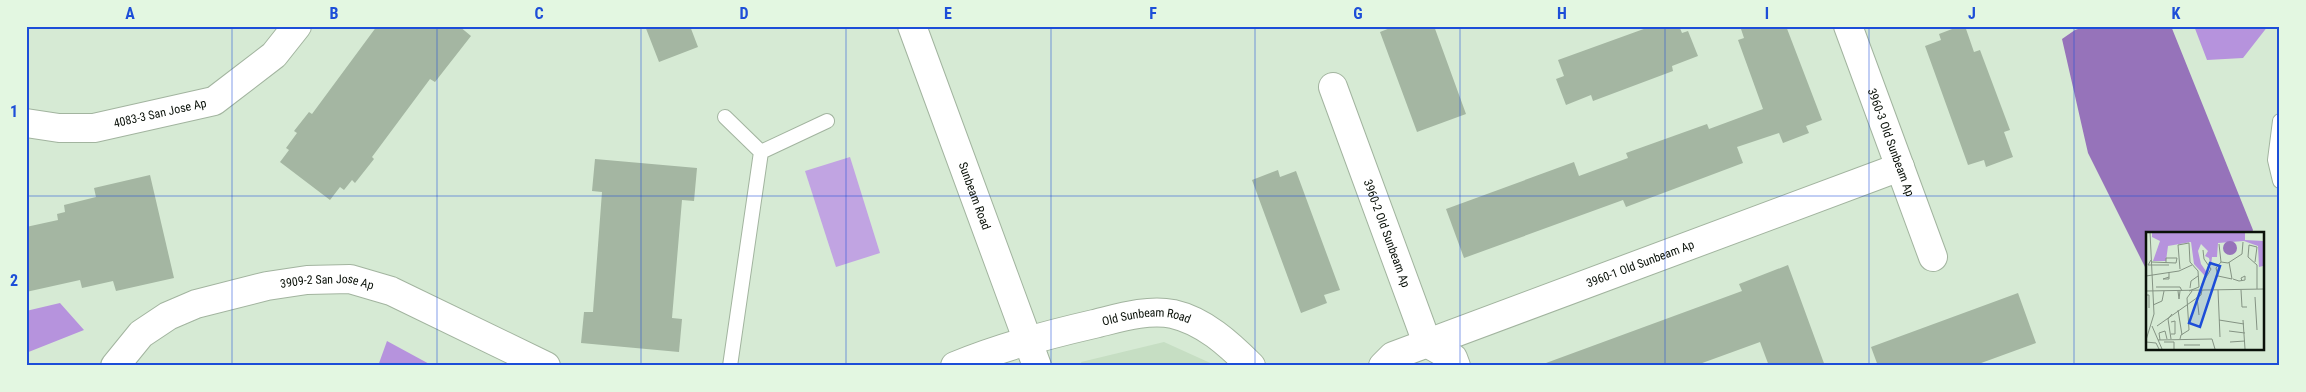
<svg xmlns="http://www.w3.org/2000/svg" width="2306" height="392" viewBox="0 0 2306 392" font-family="'Roboto Condensed',sans-serif">
	<style>
		.built { fill: #c6dec3 }
		.green { fill: #c1a4e2 }
		.forest { fill: #b693dd }
		.water { fill: #9673ba }
		.building { fill: #a4b6a2 }
		.lines { fill: none; stroke-linecap: round; stroke-linejoin: round }
		.service-casing { stroke: #a2b49f; stroke-width: 16 }
		.minor-casing { stroke: #a2b49f; stroke-width: 30 }
		.tertiary-casing { stroke: #a2b49f; stroke-width: 30 }
		.service { stroke: #fff; stroke-width: 14 }
		.minor { stroke: #fff; stroke-width: 28 }
		.tertiary { stroke: #fff; stroke-width: 28 }
		.grid { fill: none; stroke: #1d4ed8; stroke-width: 1; stroke-opacity: 0.55 }
		.labels { text-anchor: middle; dominant-baseline: central; stroke-width: 4; stroke-linejoin: round; paint-order: stroke }
		.street-label { font-size: 12px; fill: #0a1109; stroke: #e3f7e1 }
		.inset-road { fill: none; stroke: #849383; stroke-width: 1 }
		.view { fill: #1d4ed8; fill-opacity: 0.15; stroke: #1d4ed8; stroke-width: 2.5 }
		.inset-edge { fill: none; stroke: #0a1109; stroke-width: 2.5 }
		.neatline { fill: none; stroke: #1d4ed8; stroke-width: 2 }
		.grid-label { font-size: 16px; text-anchor: middle; font-weight: bold; fill: #1d4ed8 }
	</style>
	<rect width="100%" height="100%" fill="#d6ead4"/>
	<path class="built" d="M 1164,342 L 1217,366 L 1082,366 L 1081,362 Z"/>
	<path class="green" d="M 850,157 L 880,253 L 836,267 L 805,171 Z"/>
	<path class="forest" d="M 2194,26 L 2268,26 L 2243,58 L 2207,60 Z
		M 60,303 L 84,330 L 26,353 L 26,311 Z
		M 387,341 L 433,366 L 378,366 Z"/>
	<path class="water" d="M 2087,26 L 2171,26 L 2253,230 L 2252,233 L 2147,233 L 2147,271 L 2088,153 L 2062,39 L 2075,30 Z"/>
	<path class="building" d="M 377,26 L 459,26 L 471,36 L 435,82 L 430,79 L 372,157 L 374,159 L 355,183 L 352,180 L 344,190 L 340,187 L 330,200 L 280,162 L 289,150 L 286,148 L 297,133 L 294,131 L 309,112 L 312,114 Z
		M 645,26 L 690,26 L 698,47 L 659,62 Z
		M 1395,26 L 1434,26 L 1466,114 L 1417,132 L 1380,32 Z
		M 1652,26 L 1679,26 L 1682,33 L 1688,31 L 1698,56 L 1672,66 L 1673,71 L 1593,101 L 1591,95 L 1566,105 L 1556,79 L 1564,76 L 1558,60 Z
		M 1740,26 L 1786,26 L 1822,120 L 1806,126 L 1809,133 L 1783,143 L 1779,133 L 1737,147 L 1743,163 L 1626,207 L 1623,200 L 1464,258 L 1446,209 L 1574,162 L 1579,176 L 1628,158 L 1626,153 L 1707,124 L 1709,129 L 1763,109 L 1738,40 L 1744,38 Z
		M 1960,26 L 1965,26 L 1974,52 L 1980,50 L 2010,130 L 2004,132 L 2013,157 L 1986,167 L 1984,160 L 1968,165 L 1925,46 L 1941,40 L 1939,34 Z
		M 595,159 L 697,168 L 694,201 L 682,200 L 672,318 L 682,319 L 679,352 L 581,343 L 584,312 L 593,312 L 602,192 L 592,191 Z
		M 1278,170 L 1280,177 L 1296,171 L 1340,290 L 1324,295 L 1327,303 L 1301,313 L 1252,180 Z
		M 150,175 L 174,278 L 116,291 L 113,281 L 82,288 L 80,280 L 26,292 L 26,227 L 58,220 L 57,214 L 65,212 L 64,205 L 96,197 L 94,188 Z
		M 1788,265 L 1825,366 L 1769,366 L 1760,342 L 1694,366 L 1546,366 L 1546,363 L 1742,291 L 1739,284 Z
		M 2018,293 L 2036,343 L 1973,366 L 1878,366 L 1871,347 Z"/>
	<g class="lines">
		<g class="service-casing">
			<path id="service" d="M 725,117 L 761,152
				M 2280,121 L 2275,160 L 2280,181
				M 730,366 L 761,152 L 827,121"/>
		</g>
		<g class="minor-casing">
			<g id="minor">
				<path id="s1" d="M 1848,26 L 1933,257"/>
				<path id="s2" d="M 1333,87 L 1427,343 L 1453,358 L 1456,366"/>
				<path id="s3" d="M 26,123 L 59,128 L 94,128 L 214,101 L 274,55 L 297,26"/>
				<path id="s4" d="M 115,366 L 141,334 L 168,316 L 196,304 L 267,286 L 307,280 L 350,279 L 391,291 L 546,366"/>
				<path id="s5" d="M 955,366 C 1000,347 1046,335 1094,324 C 1119,318 1147,309 1173,314 C 1204,321 1229,344 1251,366"/>
				<path id="s6" d="M 1383,366 L 1393,356 L 1900,167"/>
			</g>
		</g>
		<g class="tertiary-casing">
			<g id="tertiary">
				<path id="s7" d="M 912,26 L 1037,366"/>
			</g>
		</g>
		<use href="#service" class="service"/>
		<use href="#minor" class="minor"/>
		<use href="#tertiary" class="tertiary"/>
	</g>
	<path class="grid" d="M 232,26 L 232,366M 437,26 L 437,366M 641,26 L 641,366M 846,26 L 846,366M 1051,26 L 1051,366M 1255,26 L 1255,366M 1460,26 L 1460,366M 1665,26 L 1665,366M 1869,26 L 1869,366M 2074,26 L 2074,366M 26,196 L 2280,196"/>
	<g class="labels">
		<g class="street-label">
			<text stroke="none"><textPath href="#s3" startOffset="136">4083-3 San Jose Ap</textPath></text>
			<text stroke="none"><textPath href="#s1" startOffset="124">3960-3 Old Sunbeam Ap</textPath></text>
			<text stroke="none"><textPath href="#s7" startOffset="181">Sunbeam Road</textPath></text>
			<text stroke="none"><textPath href="#s2" startOffset="156">3960-2 Old Sunbeam Ap</textPath></text>
			<text stroke="none"><textPath href="#s6" startOffset="278">3960-1 Old Sunbeam Ap</textPath></text>
			<text stroke="none"><textPath href="#s4" startOffset="238">3909-2 San Jose Ap</textPath></text>
			<text stroke="none"><textPath href="#s5" startOffset="199">Old Sunbeam Road</textPath></text>
		</g>
	</g>
	<g transform="translate(2146 232)">
		<rect width="118" height="118" fill="#d6ead4"/>
		<path d="M 6,0 L 99,0 L 99,8 L 117,9 L 117,34 L 113,35 L 112,14 L 98,9 L 72,11 L 71,25 L 66,25 L 65,34 L 63,26 L 59,24 L 62,19 L 55,12 L 52,19 L 55,32 L 62,42 L 59,44 L 48,32 L 45,10 L 22,14 L 20,29 L 7,29 L 14,9 L 6,5 Z" fill="#b693dd"/>
		<path d="M77 16a7 7 0 1 1 14 0a7 7 0 1 1-14 0Z" fill="#9673ba"/>
		<path class="inset-road" d="M 73,12 L 75,30 L 82,31 L 96,22 L 97,10M 5,28 L 2,33 L 23,33M 6,30 L 30,31 L 31,26 L 20,26 L 20,31M 75,30 L 70,36 L 72,44 L 86,47 L 83,30M 109,30 L 111,15 L 103,13 L 102,25 L 111,33 L 111,57M 34,37 L 32,13 L 43,11 L 44,30 L 52,39 L 53,55 L 43,59M 23,40 L 23,47 L 17,47 L 23,45M 0,44 L 33,39 L 46,33M 87,47 L 93,49 L 99,48 L 99,44 L 95,46 L 96,49M 56,52 L 65,37 L 58,27 L 57,18M 10,55 L 34,55 L 36,59M 44,56 L 45,49 L 52,44M 72,58 L 74,105M 95,58 L 96,75 L 101,75M 0,59 L 118,57M 32,59 L 33,67 L 34,59M 0,63 L 3,63 L 3,76M 51,65 L 53,83M 109,65 L 111,98M 7,73 L 16,69 L 18,59M 32,78 L 36,103M 73,88 L 98,92M 97,88 L 99,117M 25,90 L 29,89 L 29,102 L 25,102M 6,94 L 16,117M 11,94 L 55,63 L 56,58M 83,99 L 99,101M 25,107 L 22,87 L 26,82M 34,107 L 35,103 L 43,98 L 41,66 L 46,59M 0,108 L 8,82 L 4,0M 12,108 L 66,107 L 69,117M 14,108 L 13,101 L 19,99 L 21,107M 0,110 L 10,111 L 13,117M 18,110 L 28,110 L 28,117M 84,110 L 99,109M 38,113 L 54,113"/>
		<path class="view" d="M 64,31 L 74,34 L 54,95 L 43,91 Z"/>
		<rect width="118" height="118" class="inset-edge"/>
	</g>
	<rect width="2306" height="392" fill="none" stroke="#e3f7e1" stroke-width="55"/>
	<rect x="28" y="28" width="2250" height="336" class="neatline"/>
	<g class="grid-label">
		<text x="130" y="19">A</text>
		<text x="334" y="19">B</text>
		<text x="539" y="19">C</text>
		<text x="744" y="19">D</text>
		<text x="948" y="19">E</text>
		<text x="1153" y="19">F</text>
		<text x="1358" y="19">G</text>
		<text x="1562" y="19">H</text>
		<text x="1767" y="19">I</text>
		<text x="1972" y="19">J</text>
		<text x="2176" y="19">K</text>
		<text x="14" y="117">1</text>
		<text x="14" y="286">2</text>
	</g>
</svg>
